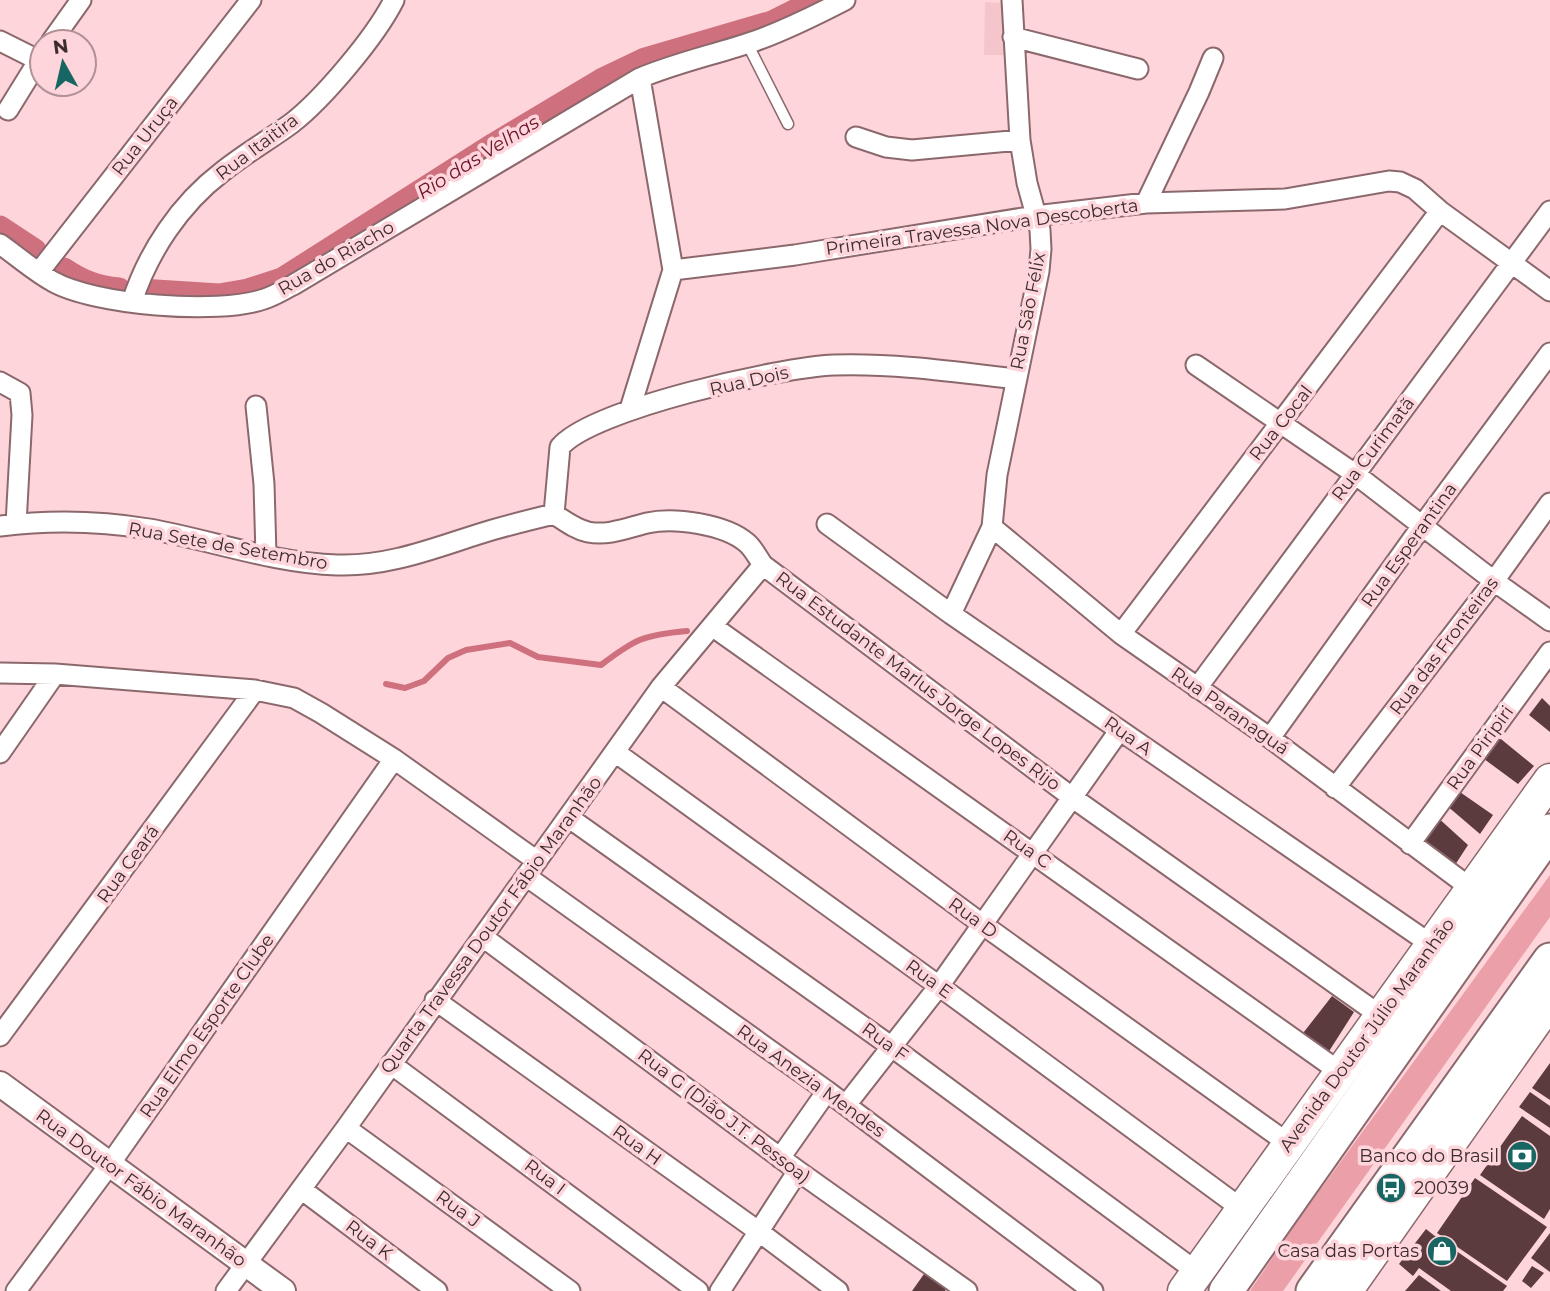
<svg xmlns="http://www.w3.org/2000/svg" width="1550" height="1291" viewBox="0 0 1550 1291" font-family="Montserrat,sans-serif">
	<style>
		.built { fill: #f4c5ca }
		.green { fill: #eb9fa9 }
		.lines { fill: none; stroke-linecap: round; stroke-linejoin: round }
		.stream { stroke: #cf707f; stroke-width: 6 }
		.canal { stroke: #cf707f; stroke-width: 23 }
		.building { fill: #5c3b3f }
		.service-casing { stroke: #8b686c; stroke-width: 13 }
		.minor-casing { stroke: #8b686c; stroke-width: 23 }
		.tertiary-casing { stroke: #8b686c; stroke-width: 28 }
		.primary-casing { stroke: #8b686c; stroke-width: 35 }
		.trunk-casing { stroke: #8b686c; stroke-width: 37 }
		.service { stroke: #fff; stroke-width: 10 }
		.minor { stroke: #fff; stroke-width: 19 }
		.tertiary { stroke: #fff; stroke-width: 24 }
		.primary { stroke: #fff; stroke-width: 32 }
		.trunk { stroke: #fff; stroke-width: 33 }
		.labels { text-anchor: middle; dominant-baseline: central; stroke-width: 7; stroke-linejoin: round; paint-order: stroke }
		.street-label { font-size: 18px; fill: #3b2c2d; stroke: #fed5da }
		.poi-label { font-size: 18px; fill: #3b2c2d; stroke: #fed5da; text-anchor: end }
		.water-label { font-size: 19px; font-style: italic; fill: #691229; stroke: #fed5da }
	</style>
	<rect width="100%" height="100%" fill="#fed5da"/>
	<path class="built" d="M 985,2 L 1014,4 L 1011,55 L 984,55 Z"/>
	<path class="green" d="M 1550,875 L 1550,917 L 1283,1291 L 1250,1291 L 1298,1220 Z"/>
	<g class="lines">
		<path class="stream" d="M 386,684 L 405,688 L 424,681 L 448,658 L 466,650 L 510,643 L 538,657 L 601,665 C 635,639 643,635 687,631"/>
		<path class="canal" d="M 0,227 L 35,250
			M 64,269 C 82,281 97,287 119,289
			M 140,290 L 219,295 L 248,290 L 282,279 L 494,144 L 601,80 L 645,59 L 772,22 L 816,0"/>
	</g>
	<path class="building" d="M 1542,698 L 1550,706 L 1550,732 L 1529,715 Z
		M 1496,735 L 1534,766 L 1518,784 L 1480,756 Z
		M 1457,790 L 1493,815 L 1480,834 L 1446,805 Z
		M 1436,816 L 1468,845 L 1455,865 L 1420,838 Z
		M 1332,996 L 1354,1012 L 1326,1056 L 1300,1037 Z
		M 1550,1063 L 1550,1100 L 1532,1088 Z
		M 1530,1092 L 1550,1106 L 1550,1128 L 1519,1107 Z
		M 1522,1116 L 1550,1136 L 1550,1209 L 1544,1219 L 1480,1175 Z
		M 1475,1178 L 1547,1227 L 1507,1281 L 1437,1233 Z
		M 1426,1229 L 1436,1237 L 1507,1286 L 1503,1291 L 1451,1291 L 1419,1268 L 1413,1276 L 1399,1264 Z
		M 1550,1233 L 1550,1272 L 1531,1258 Z
		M 1532,1266 L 1544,1273 L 1531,1288 L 1522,1281 Z
		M 924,1274 L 946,1289 L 945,1291 L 912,1291 Z
		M 1419,1275 L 1441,1291 L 1405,1291 Z"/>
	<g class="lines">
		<g class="service-casing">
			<path id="service" d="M 747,43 L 788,124"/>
		</g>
		<g class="minor-casing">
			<path id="minor" d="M 1013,37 L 1138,69
				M 0,41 L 38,60
				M 51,42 L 81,0
				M 8,110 L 42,55
				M 856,137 L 886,147 L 912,150 L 1020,140
				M 1146,203 L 1199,92 L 1213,58
				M 0,244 C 17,256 34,271 52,281 C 93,305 219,315 264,299 C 274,296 283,290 293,285 L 640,78 C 678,62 717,54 755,41 C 786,30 816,15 845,0
				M 673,270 L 795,255 L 1035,216 L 1146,203 L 1285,199 L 1389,181 L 1400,182 L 1415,189 L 1440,211 L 1550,291
				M 39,272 L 251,0
				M 132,302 C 148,252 180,204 222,172 C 244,154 269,140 292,123 C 324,98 376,36 394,0
				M 1196,365 L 1355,474 L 1494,581 L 1550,621
				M 0,382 L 20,393 L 22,415 L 16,524
				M 256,406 L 264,484 L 266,555
				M 630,409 L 673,270 L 640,78
				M 554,514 L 560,447 C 592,409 781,367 834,365 C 895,363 956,372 1016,379
				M 827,524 L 951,614 L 1432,945
				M 0,526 C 49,520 100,521 149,529 C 211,540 273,563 337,565 C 392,567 441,545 492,530 C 513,524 533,519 554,514 C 565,521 575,529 588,532 C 608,536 627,528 647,523 C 674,517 725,524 747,543 C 753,548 758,558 763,565 L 1073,798 L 1381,1016
				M 992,527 L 1121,634 L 1270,738 L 1472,889
				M 951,614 L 992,527 L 997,475 L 1039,271 L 1041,249 L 1040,230 L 1027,183 L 1020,140 L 1012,0
				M 712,626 L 1340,1072
				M 1121,634 L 1440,211
				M 0,673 L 55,674 L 255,690 L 294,698 L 321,713 L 394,759 L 537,861
				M 661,687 L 982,924 L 1289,1144
				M 1197,688 L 1550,211
				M 1270,738 L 1422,526 L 1550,353
				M 615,752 L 939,986 L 1242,1209
				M 0,753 L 55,674
				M 1335,788 L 1494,581 L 1550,503
				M 568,817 L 892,1047 L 1197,1272
				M 1410,844 L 1550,652
				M 526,876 L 827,1091 L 1093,1291
				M 483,937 L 798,1171 L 967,1291
				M 435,1000 L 758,1231 L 838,1291
				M 0,1036 L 255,690
				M 391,1064 L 698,1291
				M 846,1105 L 939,986 L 1119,731
				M 346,1128 L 570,1291
				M 780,1158 L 827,1091
				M 301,1189 L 437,1291
				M 16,1291 L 110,1164 L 394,759
				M 226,1291 L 346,1128 L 661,687 L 763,565
				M 720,1291 L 798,1171"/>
		</g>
		<g class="tertiary-casing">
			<path id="tertiary" d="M 0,1084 L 283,1291"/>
		</g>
		<g class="primary-casing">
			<path id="primary" d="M 1184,1291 L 1550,780
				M 1346,1291 L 1550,1001"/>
		</g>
		<g class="trunk-casing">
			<path id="trunk" d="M 1226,1291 L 1550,831
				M 1313,1291 L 1550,960"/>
		</g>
		<use href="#service" class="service"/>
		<use href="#minor" class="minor"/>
		<use href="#tertiary" class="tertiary"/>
		<use href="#primary" class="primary"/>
		<use href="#trunk" class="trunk"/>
	</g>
	<defs>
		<g id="bank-disc" transform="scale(1.575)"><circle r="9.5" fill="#186663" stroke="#fed5da"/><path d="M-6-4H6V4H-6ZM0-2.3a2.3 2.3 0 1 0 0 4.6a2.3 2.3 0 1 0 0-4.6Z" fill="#fff"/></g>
		<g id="bus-disc" transform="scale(1.575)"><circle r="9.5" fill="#186663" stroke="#fed5da"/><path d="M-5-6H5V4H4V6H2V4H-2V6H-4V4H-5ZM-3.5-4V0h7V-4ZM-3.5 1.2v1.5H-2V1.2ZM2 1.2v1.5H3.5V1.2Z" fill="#fff"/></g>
		<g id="shop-disc" transform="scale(1.575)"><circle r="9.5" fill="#186663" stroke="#fed5da"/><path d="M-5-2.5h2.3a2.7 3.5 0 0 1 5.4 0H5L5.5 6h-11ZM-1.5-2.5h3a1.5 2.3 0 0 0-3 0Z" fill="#fff"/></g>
	</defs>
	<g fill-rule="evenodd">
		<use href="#bank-disc" x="1522" y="1156"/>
		<use href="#bus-disc" x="1391" y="1188"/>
		<use href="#shop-disc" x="1442" y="1251"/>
	</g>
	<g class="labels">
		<g class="street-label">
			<text transform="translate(145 136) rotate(-52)">Rua Uruça</text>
			<text transform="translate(257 147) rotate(-37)">Rua Itaitira</text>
			<text transform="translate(982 227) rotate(-8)">Primeira Travessa Nova Descoberta</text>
			<text transform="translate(336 258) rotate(-30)">Rua do Riacho</text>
			<text transform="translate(1028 311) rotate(-79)">Rua São Félix</text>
			<text transform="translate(749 381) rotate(-13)">Rua Dois</text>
			<text transform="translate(1281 423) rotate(-52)">Rua Cocal</text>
			<text transform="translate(1373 449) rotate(-53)">Rua Curimatã</text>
			<text transform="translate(1409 545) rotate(-54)">Rua Esperantina</text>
			<text transform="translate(228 546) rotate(10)">Rua Sete de Setembro</text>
			<text transform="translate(1444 646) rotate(-53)">Rua das Fronteiras</text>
			<text transform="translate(918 681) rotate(37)">Rua Estudante Marlus Jorge Lopes Rijo</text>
			<text transform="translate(1230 711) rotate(35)">Rua Paranaguá</text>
			<text transform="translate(1128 736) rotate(35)">Rua A</text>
			<text transform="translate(1480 748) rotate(-54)">Rua Piripiri</text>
			<text transform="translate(1027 849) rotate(35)">Rua C</text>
			<text transform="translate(128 864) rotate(-54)">Rua Ceará</text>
			<text transform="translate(973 918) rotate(36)">Rua D</text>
			<text transform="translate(491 925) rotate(-54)">Quarta Travessa Doutor Fábio Maranhão</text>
			<text transform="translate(929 979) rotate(36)">Rua E</text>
			<text transform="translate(207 1026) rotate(-55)">Rua Elmo Esporte Clube</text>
			<text transform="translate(1367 1035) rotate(-54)">Avenida Doutor Júlio Maranhão</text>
			<text transform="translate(885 1042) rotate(36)">Rua F</text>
			<text transform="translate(811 1081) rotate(36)">Rua Anezia Mendes</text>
			<text transform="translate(724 1116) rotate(37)">Rua G (Dião J.T. Pessoa)</text>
			<text transform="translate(637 1145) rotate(36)">Rua H</text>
			<text transform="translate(545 1177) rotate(37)">Rua I</text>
			<text transform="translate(141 1188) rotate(36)">Rua Doutor Fábio Maranhão</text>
			<text transform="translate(458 1209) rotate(36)">Rua J</text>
			<text transform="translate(369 1240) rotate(37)">Rua K</text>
		</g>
		<g class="poi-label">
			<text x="1499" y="1156">Banco do Brasil</text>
			<text x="1414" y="1188" text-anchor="start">20039</text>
			<text x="1419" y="1251">Casa das Portas</text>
		</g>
		<g class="water-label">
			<text transform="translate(478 157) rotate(-32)">Rio das Velhas</text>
		</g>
	</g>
	<g transform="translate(63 63) rotate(352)"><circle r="33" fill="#fed5da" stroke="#b09195" stroke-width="2"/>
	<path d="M0-5L12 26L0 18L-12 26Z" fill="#186663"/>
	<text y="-10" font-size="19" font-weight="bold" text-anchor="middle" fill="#3b2c2d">N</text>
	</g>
</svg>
